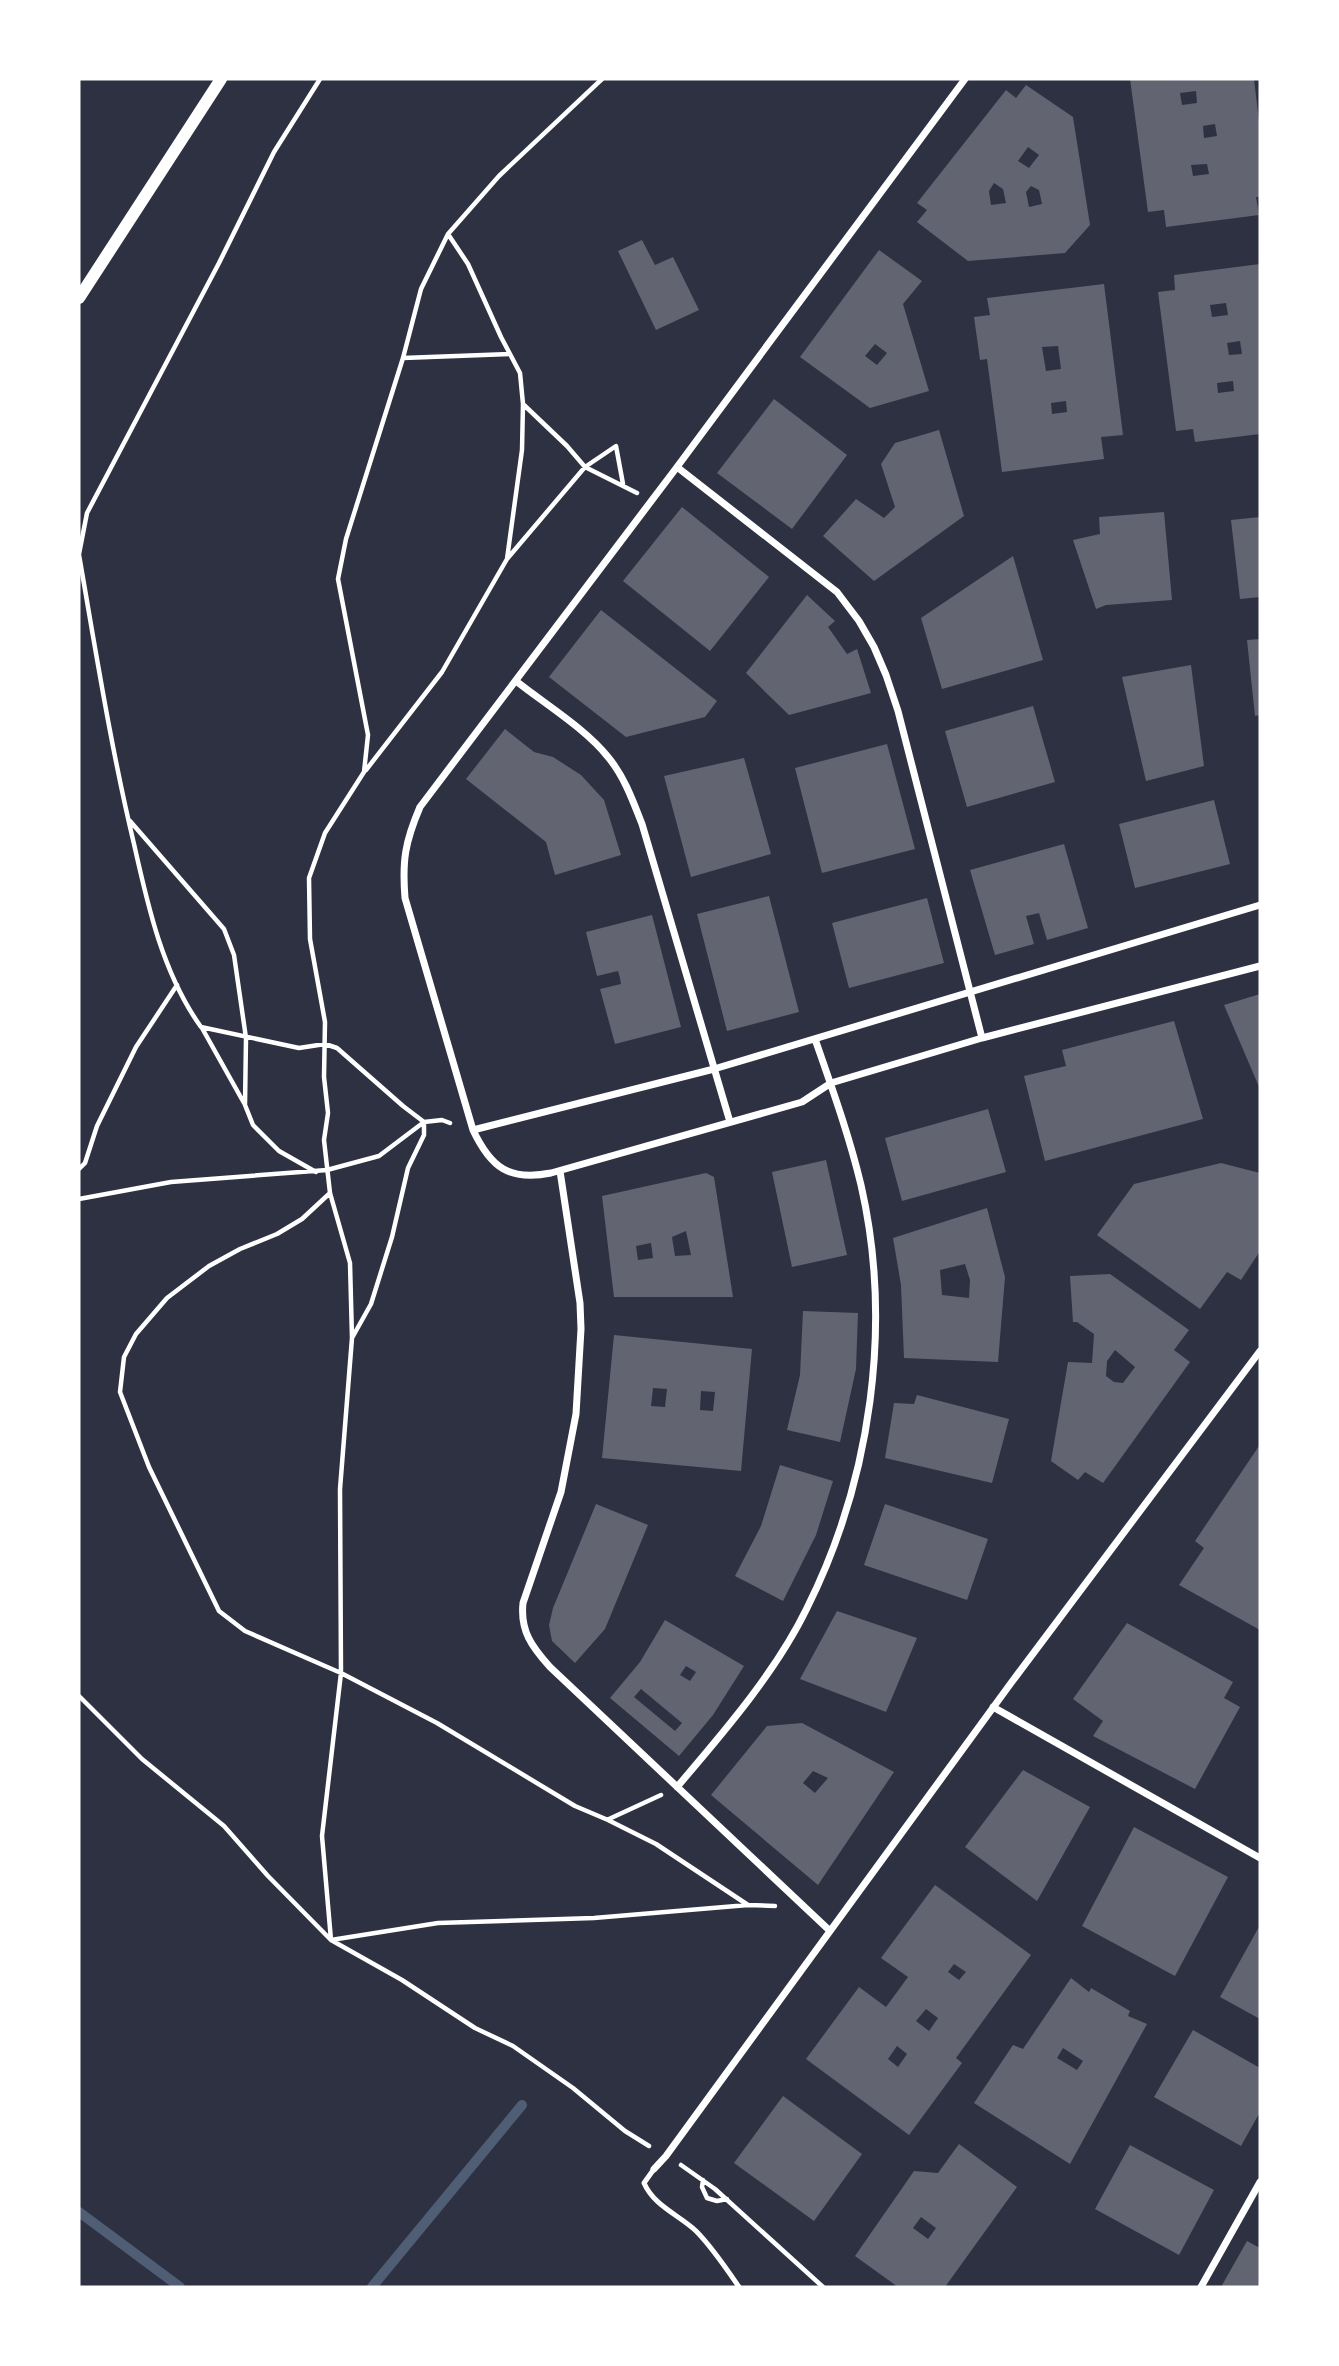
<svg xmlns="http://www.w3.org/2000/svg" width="1339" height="2366" viewBox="0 0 1339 2366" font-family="Commissioner,sans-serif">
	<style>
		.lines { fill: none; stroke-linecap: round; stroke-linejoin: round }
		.stream { stroke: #4f5d75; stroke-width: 10 }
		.building { fill: #626471; fill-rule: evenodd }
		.path { stroke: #fff; stroke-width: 4.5 }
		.service { stroke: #fff; stroke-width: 5 }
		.minor { stroke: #fff; stroke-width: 7 }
		.tertiary { stroke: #fff; stroke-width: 12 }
	</style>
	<rect width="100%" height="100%" fill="#2d3142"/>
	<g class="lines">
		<path class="stream" d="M 79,2212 L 180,2287
			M 372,2287 L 522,2105"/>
	</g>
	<path class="building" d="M 1130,79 L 1254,79 L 1260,130 L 1260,197 L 1256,197 L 1259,215 L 1166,227 L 1164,210 L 1148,212 ZM 1196,91 L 1197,103 L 1182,105 L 1180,93 ZM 1215,124 L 1217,136 L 1204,138 L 1203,126 ZM 1207,164 L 1209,174 L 1193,176 L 1191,165 Z
		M 1026,85 L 1073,117 L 1090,225 L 1065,253 L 968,261 L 917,222 L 927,210 L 917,203 L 1006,90 L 1016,98 ZM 1028,147 L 1039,155 L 1029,168 L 1018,161 ZM 994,183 L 1003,189 L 1006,203 L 991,205 L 989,191 ZM 1031,186 L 1039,190 L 1042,204 L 1029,207 L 1026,192 Z
		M 642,240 L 655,265 L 673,257 L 699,310 L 656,330 L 618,251 Z
		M 879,250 L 922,281 L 903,304 L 929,391 L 870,408 L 800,357 ZM 875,344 L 887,353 L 877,365 L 865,356 Z
		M 1260,264 L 1260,434 L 1195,442 L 1193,429 L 1176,431 L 1158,292 L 1175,290 L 1174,275 ZM 1226,303 L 1228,315 L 1212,317 L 1210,305 ZM 1240,341 L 1242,354 L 1229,355 L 1227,343 ZM 1233,381 L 1234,391 L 1218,393 L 1217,383 Z
		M 1104,284 L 1123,435 L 1101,437 L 1104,459 L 1002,472 L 987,359 L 980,360 L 974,317 L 990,315 L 987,298 ZM 1058,346 L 1061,369 L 1046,371 L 1042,347 ZM 1066,401 L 1067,412 L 1052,414 L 1051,403 Z
		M 774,399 L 847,455 L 792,529 L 717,473 Z
		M 939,430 L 964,516 L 874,581 L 823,536 L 856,499 L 884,518 L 895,507 L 881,464 L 895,443 Z
		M 682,507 L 769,577 L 710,651 L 623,581 Z
		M 1164,512 L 1172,600 L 1106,605 L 1096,609 L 1073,540 L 1100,534 L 1099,517 Z
		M 1260,517 L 1260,597 L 1240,599 L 1231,520 Z
		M 1013,556 L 1043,660 L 942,689 L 921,618 Z
		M 807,595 L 835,621 L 828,627 L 847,654 L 857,649 L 871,693 L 789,715 L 746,673 Z
		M 601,610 L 717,701 L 705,717 L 626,737 L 549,677 Z
		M 1260,639 L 1260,715 L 1255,716 L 1247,640 Z
		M 1191,665 L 1204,766 L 1146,781 L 1122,677 Z
		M 1033,706 L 1055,782 L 967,807 L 945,731 Z
		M 505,729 L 534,752 L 553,757 L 581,775 L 604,800 L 621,855 L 555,875 L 546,842 L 466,779 Z
		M 887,744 L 915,849 L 822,873 L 795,768 Z
		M 744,758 L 771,854 L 691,877 L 664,776 Z
		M 1214,800 L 1230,864 L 1135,888 L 1119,824 Z
		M 1064,844 L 1088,928 L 1047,940 L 1039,913 L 1026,916 L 1034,944 L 995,955 L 970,870 Z
		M 769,896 L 799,1012 L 727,1031 L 697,914 Z
		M 927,898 L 944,963 L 849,988 L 832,923 Z
		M 652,915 L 681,1027 L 615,1044 L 600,989 L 621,984 L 620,978 L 618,971 L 597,976 L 586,932 Z
		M 1260,994 L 1260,1089 L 1224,1005 Z
		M 1174,1021 L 1203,1119 L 1045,1161 L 1024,1076 L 1066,1066 L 1062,1050 Z
		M 988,1109 L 1006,1172 L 902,1201 L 885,1138 Z
		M 826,1160 L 847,1255 L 792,1267 L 772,1172 Z
		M 1221,1163 L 1260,1173 L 1260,1251 L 1241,1280 L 1227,1272 L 1200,1309 L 1097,1235 L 1134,1184 Z
		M 706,1173 L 714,1177 L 733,1297 L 614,1297 L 602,1196 ZM 686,1231 L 691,1255 L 675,1256 L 672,1237 ZM 651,1243 L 653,1258 L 638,1260 L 636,1246 Z
		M 987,1208 L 1005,1277 L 998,1362 L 904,1358 L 901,1285 L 893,1238 ZM 965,1264 L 970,1280 L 969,1298 L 942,1295 L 940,1270 Z
		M 1110,1274 L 1189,1330 L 1174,1350 L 1190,1362 L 1103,1483 L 1085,1472 L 1078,1480 L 1051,1461 L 1068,1362 L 1092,1363 L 1094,1334 L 1077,1322 L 1073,1322 L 1070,1276 ZM 1115,1350 L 1135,1367 L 1123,1383 L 1114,1382 L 1106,1376 L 1107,1361 Z
		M 803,1311 L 858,1313 L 856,1369 L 840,1442 L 787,1430 L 800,1375 Z
		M 614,1335 L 752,1349 L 741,1471 L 602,1458 ZM 653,1388 L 667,1389 L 665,1407 L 651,1406 ZM 701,1391 L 715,1392 L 713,1411 L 700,1410 Z
		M 917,1395 L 1009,1419 L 992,1483 L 885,1458 L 894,1403 L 914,1404 Z
		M 1259,1446 L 1260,1447 L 1260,1630 L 1179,1585 L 1204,1548 L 1195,1541 Z
		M 780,1465 L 833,1481 L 816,1535 L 783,1601 L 735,1576 L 761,1526 Z
		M 596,1504 L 648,1525 L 605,1629 L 575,1663 L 552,1641 L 549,1625 L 553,1608 Z
		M 885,1504 L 988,1539 L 967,1600 L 864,1565 Z
		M 837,1611 L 917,1638 L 886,1712 L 800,1679 Z
		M 665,1620 L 744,1666 L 713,1715 L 679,1756 L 610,1698 L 640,1662 ZM 686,1666 L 696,1672 L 690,1681 L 680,1675 ZM 641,1689 L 682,1723 L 675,1731 L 634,1697 Z
		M 1127,1623 L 1233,1682 L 1224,1698 L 1240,1707 L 1195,1789 L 1093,1736 L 1103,1721 L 1073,1699 Z
		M 802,1723 L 894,1772 L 818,1885 L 711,1795 L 767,1726 ZM 813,1771 L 828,1778 L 815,1793 L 803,1783 Z
		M 1023,1770 L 1090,1807 L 1037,1901 L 965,1847 Z
		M 1134,1827 L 1228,1877 L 1175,1976 L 1082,1926 Z
		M 935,1885 L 1031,1955 L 956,2058 L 962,2063 L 909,2135 L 806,2059 L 859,1987 L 886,2007 L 908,1977 L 881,1958 ZM 954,1964 L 966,1972 L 959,1980 L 948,1972 ZM 926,2009 L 938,2018 L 929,2031 L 916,2021 ZM 897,2046 L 907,2054 L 898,2067 L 888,2059 Z
		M 1260,1925 L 1260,2019 L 1220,1997 Z
		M 1071,1978 L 1089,1992 L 1091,1988 L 1130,2011 L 1128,2016 L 1147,2024 L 1070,2164 L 974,2103 L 1013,2045 L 1023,2049 ZM 1063,2048 L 1083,2061 L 1077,2070 L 1057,2058 Z
		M 1193,2030 L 1260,2068 L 1260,2112 L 1241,2146 L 1154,2097 Z
		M 783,2096 L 862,2154 L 814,2221 L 734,2163 Z
		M 959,2144 L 1017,2187 L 945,2287 L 898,2287 L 855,2256 L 914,2171 L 938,2173 ZM 921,2217 L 936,2228 L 928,2239 L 913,2228 Z
		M 1130,2145 L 1214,2190 L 1179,2255 L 1095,2209 Z
		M 1247,2241 L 1260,2248 L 1260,2287 L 1221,2287 Z"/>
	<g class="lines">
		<path class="path" d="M 602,79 L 499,176 L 448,234 L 421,289 L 403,358 L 346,539 L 338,579 L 368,735 L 364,772 L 325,833 L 309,878 L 310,939 L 325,1022 L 324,1077 L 328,1113 L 324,1140 L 330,1193 L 350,1263 L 352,1338 L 340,1489 L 341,1673 L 322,1836 L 331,1940 L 438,1923 L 594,1918 L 748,1905 L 775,1906
			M 448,234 L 468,264 L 501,337 L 520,373 L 523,404 L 522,450 L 507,559
			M 403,358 L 510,354
			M 524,405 L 567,446 L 585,467 L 637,493
			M 79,554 L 87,513 L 219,263 L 274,152 L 320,79
			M 79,555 C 96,652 111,748 134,844 C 148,907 163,974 201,1027 L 299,1048 L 325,1044 L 337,1048 L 403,1106 L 424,1122
			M 366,770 L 442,672 L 507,559 L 585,467 L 616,446 L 623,484
			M 130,821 L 224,929 L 234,955 L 246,1038 L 245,1105 L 253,1125 L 279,1151 L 316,1172
			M 202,1028 L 244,1103
			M 79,1169 L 85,1163 L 97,1126 L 136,1047 L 177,985
			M 330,1193 L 302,1219 L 277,1234 L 240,1249 L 209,1266 L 167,1298 L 136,1334 L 124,1357 L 120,1392 L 149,1467 L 219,1611 L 245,1631 L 341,1673 L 437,1723 L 575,1806 L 608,1820 L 656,1844 L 748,1905
			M 79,1199 L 171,1182 L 327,1170 L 379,1156 L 424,1122 L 442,1120 L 450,1123
			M 352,1338 L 371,1304 L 392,1237 L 408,1168 L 424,1135 L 424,1122
			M 79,1696 L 142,1759 L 224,1826 L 268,1876 L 331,1940 L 402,1980 L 475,2028 L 513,2046 L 573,2088 L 625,2131 L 649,2146
			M 609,1819 L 661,1795
			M 681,2165 L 715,2189 L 823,2287
			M 703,2180 L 702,2187 L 707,2198 L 717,2201 L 727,2199"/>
		<path class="service" d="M 654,2169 L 644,2183 C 654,2206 679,2215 696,2231 C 712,2247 726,2268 739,2287"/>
		<path class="minor" d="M 677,467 L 837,592 L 859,621 L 874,647 L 886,675 L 898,711 L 982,1038
			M 516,681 C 545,704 586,729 608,757 C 624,776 633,801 642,824 L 730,1122
			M 1260,905 L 714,1069 L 473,1130 C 491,1168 509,1181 551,1173 L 802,1102 L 831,1083 L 982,1038 L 1260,966
			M 473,1130 L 405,898 C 402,861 405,842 420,807 L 677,467 L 965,79
			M 560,1171 L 580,1303 L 581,1329 L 576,1414 L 561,1492 L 523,1603 C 520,1631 532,1647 550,1667 L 829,1930
			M 993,1707 L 1260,1858
			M 677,1787 C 723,1733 776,1672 807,1608 C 871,1480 893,1325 861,1185 C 849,1135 832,1088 815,1039
			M 654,2169 L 666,2156 L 1011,1683 L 1260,1351
			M 1201,2287 L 1260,2182"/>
		<path class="tertiary" d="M 79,298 L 221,79"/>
	</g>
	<rect width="1339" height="2366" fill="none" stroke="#ffffff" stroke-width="161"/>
</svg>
